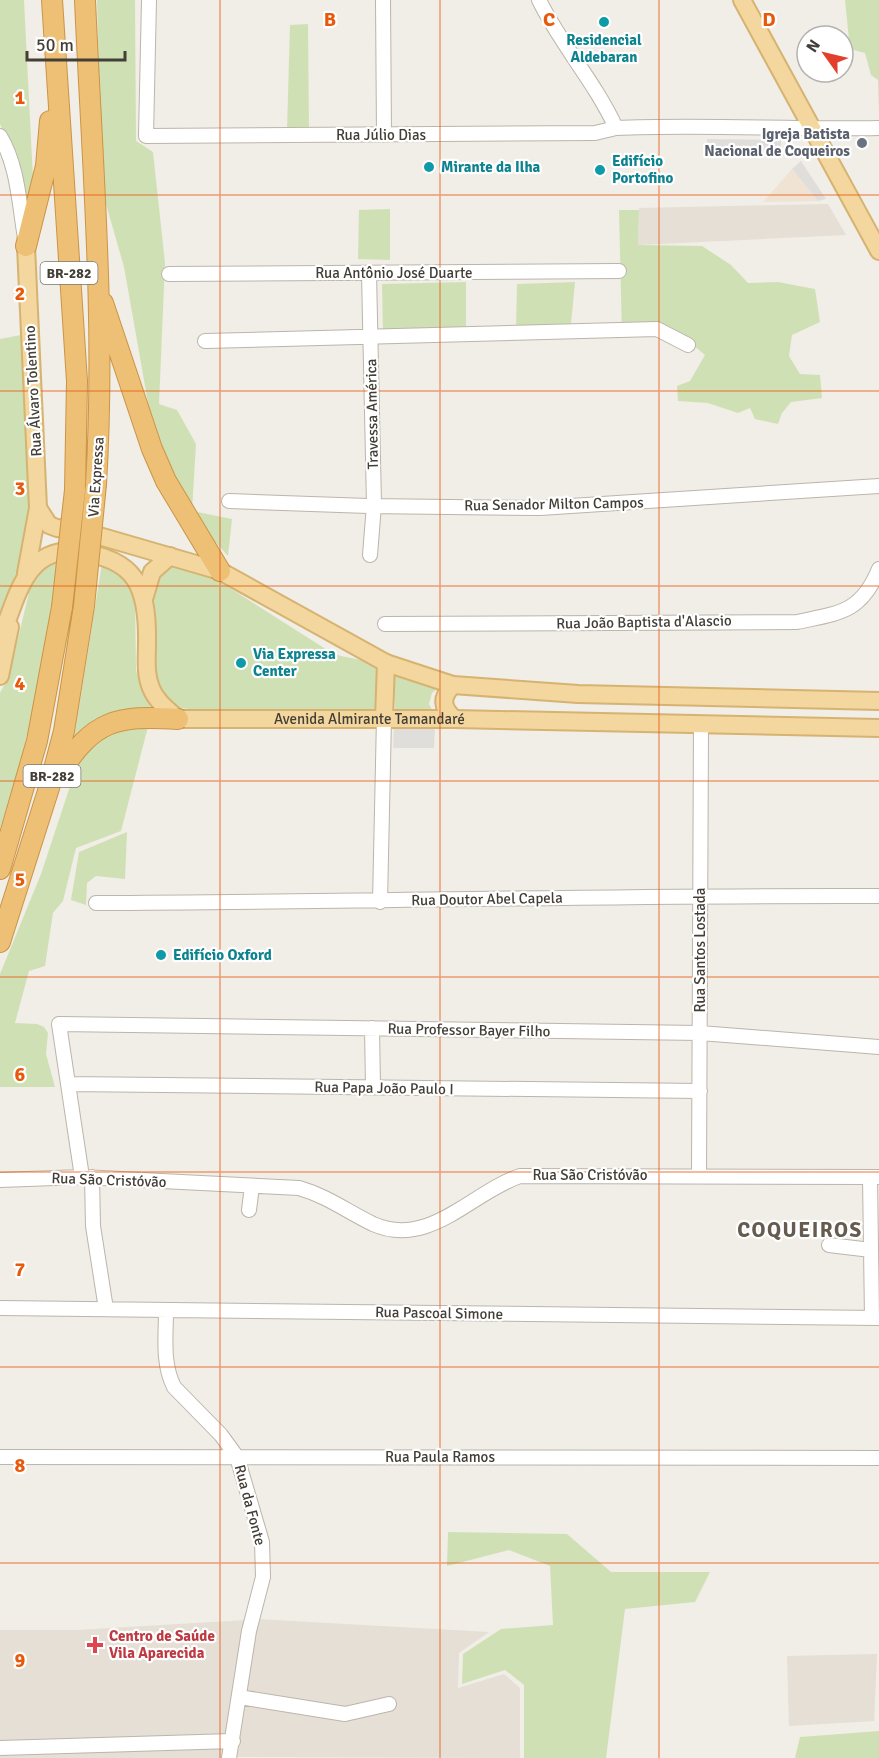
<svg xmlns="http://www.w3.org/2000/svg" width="879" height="1758" viewBox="0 0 879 1758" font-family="Signika,sans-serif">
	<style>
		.residential { fill: #e5dfd5 }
		.commercial { fill: #f1e3d4 }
		.green { fill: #cfe1b4 }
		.parking { fill: #e0dedb }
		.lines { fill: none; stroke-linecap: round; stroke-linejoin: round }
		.minor-casing { stroke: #bcb5aa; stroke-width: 16 }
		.major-casing { stroke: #d6b370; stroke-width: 20 }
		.highway-casing { stroke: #cb9446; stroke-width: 22 }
		.minor { stroke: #fff; stroke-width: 14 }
		.major { stroke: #f3d79e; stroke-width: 16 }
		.highway { stroke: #eec075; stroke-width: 20 }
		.highway-bridge-casing { stroke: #cb9446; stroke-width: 22; stroke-linecap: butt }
		.highway-bridge { stroke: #eec075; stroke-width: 20 }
		.grid { fill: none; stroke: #e8590c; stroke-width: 1.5; stroke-opacity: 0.55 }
		.culture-dot { fill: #0f9aa8; stroke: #fff; stroke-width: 2 }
		.worship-dot { fill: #6b7280; stroke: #fff; stroke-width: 2 }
		.health-dot { fill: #e0444e; stroke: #fff; stroke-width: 2 }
		.labels { text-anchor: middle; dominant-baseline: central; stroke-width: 4.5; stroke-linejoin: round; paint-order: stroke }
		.shield { fill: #fff; stroke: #7b7872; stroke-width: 1.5 }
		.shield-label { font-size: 14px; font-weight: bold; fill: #433e36 }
		.culture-label { font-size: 15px; font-weight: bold; fill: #0d838f; stroke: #fff; text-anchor: start }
		.worship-label { font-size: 15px; font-weight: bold; fill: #5b616d; stroke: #fff; text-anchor: end }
		.street-label { font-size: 15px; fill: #433e36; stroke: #fff }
		.health-label { font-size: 15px; font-weight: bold; fill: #be3a42; stroke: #fff; text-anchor: start }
		.district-label { font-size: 21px; font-weight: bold; letter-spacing: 1.5px; fill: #655b4f; stroke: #fff }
		.grid-label { font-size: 20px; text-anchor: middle; font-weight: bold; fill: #e8590c; stroke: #fff; stroke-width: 4.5; stroke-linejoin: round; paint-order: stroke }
	</style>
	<rect width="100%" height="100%" fill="#f1ede7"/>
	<path class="residential" d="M 828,204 L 846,235 L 638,245 L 639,208 Z
		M 256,1619 L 489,1632 L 459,1653 L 458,1688 L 504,1674 L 520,1688 L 520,1758 L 234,1757 Z
		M 246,1620 L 224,1758 L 0,1758 L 0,1630 L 77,1630 Z
		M 877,1654 L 874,1721 L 789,1726 L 787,1656 Z"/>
	<path class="commercial" d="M 792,169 L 818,201 L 763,202 Z"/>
	<path class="green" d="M 0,0 L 24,0 L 33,179 L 27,197 L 18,162 L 0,124 Z
		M 97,0 L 135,0 L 136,141 L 153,152 L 165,263 L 159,404 L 177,410 L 196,444 L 192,511 L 232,519 L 228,556 L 189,513 L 153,431 L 124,267 L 102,190 Z
		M 845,0 L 879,0 L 879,112 L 878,80 L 871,75 L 865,53 L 850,49 Z
		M 308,24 L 309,130 L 287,131 L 290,25 Z
		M 390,209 L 390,260 L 358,259 L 359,210 Z
		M 619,210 L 639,210 L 638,245 L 702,246 L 731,265 L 748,283 L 778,282 L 815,289 L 820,322 L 792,335 L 789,356 L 800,374 L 820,375 L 822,398 L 791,402 L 782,413 L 778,424 L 755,419 L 750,408 L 738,413 L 708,403 L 678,401 L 677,386 L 690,381 L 705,355 C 671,326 665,332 622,336 Z
		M 466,282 L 466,331 L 383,333 L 382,284 Z
		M 575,282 L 571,324 L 516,331 L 517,284 Z
		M 21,335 L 31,517 L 19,569 L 0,628 L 0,339 Z
		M 59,556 L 40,677 L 21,761 L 0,829 L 0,693 L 9,676 L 32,580 L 40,566 Z
		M 102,563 L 124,574 L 135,594 L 136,670 L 144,696 L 151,708 L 95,719 L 74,739 Z
		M 178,563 L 214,578 L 332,653 C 347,659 361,658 375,664 L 378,672 L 376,709 C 363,718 196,713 176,707 L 166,700 L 156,685 L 151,608 L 154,579 L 168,564 Z
		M 394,673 L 438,688 L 432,693 L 429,704 L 433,712 L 395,712 Z
		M 149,723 L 121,831 L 76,848 L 63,901 L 53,913 L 45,966 L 29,971 L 15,1023 L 37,1024 L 44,1027 L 48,1033 L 46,1054 L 55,1087 L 0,1087 L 0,974 L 41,874 L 82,750 L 101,733 Z
		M 127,832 L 125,879 L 96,876 L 87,883 L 86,905 L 71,900 L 79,852 Z
		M 448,1532 L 567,1534 L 611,1572 L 710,1572 L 695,1602 L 625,1609 L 606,1758 L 524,1758 L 524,1685 L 505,1670 L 462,1684 L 463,1654 L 501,1629 L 553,1625 L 550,1566 L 509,1550 L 447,1566 Z
		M 879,1731 L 879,1758 L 795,1758 L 800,1737 Z"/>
	<path class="parking" d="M 707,139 L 781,140 L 781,153 L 707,153 Z
		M 801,161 L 826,199 L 818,201 L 792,169 Z
		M 394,725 L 435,725 L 434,748 L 393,748 Z"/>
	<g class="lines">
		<g class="minor-casing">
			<path id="minor" d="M 149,0 L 146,136 L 595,133 L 616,128
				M 383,0 L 384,135
				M 539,0 C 561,45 595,82 616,128 C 704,124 791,130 879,128
				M 0,136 C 18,166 19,203 25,238
				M 369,273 L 374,505 L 370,555
				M 169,274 L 619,271
				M 205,341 L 657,329 L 688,345
				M 229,501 L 368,506 L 540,508 L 879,486
				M 385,624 L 797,622 C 839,613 861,613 879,569
				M 380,902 L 384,718
				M 96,903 C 357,902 618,895 879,896
				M 372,1028 L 373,1087
				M 68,1084 L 700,1091
				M 699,1176 L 701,725
				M 82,1177 L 59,1024 L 700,1033 L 879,1047
				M 92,1177 L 93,1226 L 106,1309
				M 870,1177 L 872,1318
				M 0,1180 L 82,1177 L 299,1188 C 327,1196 348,1212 373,1224 C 429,1249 472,1192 520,1176 L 879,1177
				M 249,1210 L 252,1186
				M 829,1245 L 871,1250
				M 0,1308 L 879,1318
				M 166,1310 C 166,1336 162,1363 174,1387 L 221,1435 L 237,1457 L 262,1542 L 263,1577 L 249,1631 L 229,1758
				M 0,1457 L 879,1458
				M 239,1697 L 345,1714 L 389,1704
				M 0,1748 L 233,1741"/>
		</g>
		<g class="major-casing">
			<g id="major">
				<path d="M 742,0 L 879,251"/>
				<path d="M 38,508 L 49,525 L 57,528 L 82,531 L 220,571 L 386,663 L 453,685 L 578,694 L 879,701"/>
				<path d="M 26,573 L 38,508 L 26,246"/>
				<path d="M 145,596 L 152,572 L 170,556"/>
				<path id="s1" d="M 0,639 C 17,600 24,546 77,552 C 136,558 148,587 147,643 C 147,658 145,674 151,688 C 156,701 168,710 178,719 L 455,719 L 879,728"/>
				<path d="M 0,676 L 10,627"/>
				<path d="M 453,685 C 441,697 441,708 455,719"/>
				<path d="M 384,718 L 386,663"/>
			</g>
		</g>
		<g class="highway-casing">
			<path id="highway" d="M 52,0 L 77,381 L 75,490
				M 85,0 C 92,161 106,323 96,484
				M 26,246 L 46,166 L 50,121
				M 103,303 L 152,449 L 166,481 L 220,571
				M 59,774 C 94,720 115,715 178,719
				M 0,869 L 37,741 L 62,607
				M 0,942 L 49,788 L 64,731 L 84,606"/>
		</g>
		<use href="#minor" class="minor"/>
		<use href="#major" class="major"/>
		<use href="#highway" class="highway"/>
		<g class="highway-bridge-casing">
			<path id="highway-bridge" d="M 84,606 L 96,484
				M 62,607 L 75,490"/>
		</g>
		<use href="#highway-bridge" class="highway-bridge"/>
	</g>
	<path class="grid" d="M 220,0 L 220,1758M 440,0 L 440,1758M 659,0 L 659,1758M 0,195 L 879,195M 0,391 L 879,391M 0,586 L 879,586M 0,781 L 879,781M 0,977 L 879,977M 0,1172 L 879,1172M 0,1367 L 879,1367M 0,1563 L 879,1563"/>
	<g class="culture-dot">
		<circle cx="604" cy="22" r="6"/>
		<circle cx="429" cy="167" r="6"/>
		<circle cx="600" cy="170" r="6"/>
		<circle cx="241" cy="663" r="6"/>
		<circle cx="161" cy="955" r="6"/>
	</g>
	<circle class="worship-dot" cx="862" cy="143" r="6"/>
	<path class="health-dot" d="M92 1636h6v6h6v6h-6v6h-6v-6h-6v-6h6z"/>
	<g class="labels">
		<g class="shield">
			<rect x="40.5" y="262" width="57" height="22" rx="4.5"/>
			<rect x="23.5" y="765" width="57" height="22" rx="4.5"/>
		</g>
		<g class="shield-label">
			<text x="69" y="273">BR-282</text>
			<text x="52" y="776">BR-282</text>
		</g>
		<g class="culture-label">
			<text x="604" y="40" text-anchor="middle">Residencial<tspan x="604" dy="17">Aldebaran</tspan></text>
			<text x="612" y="161">Edifício<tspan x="612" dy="17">Portofino</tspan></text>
			<text x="441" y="167">Mirante da Ilha</text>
			<text x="253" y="654">Via Expressa<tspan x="253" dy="17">Center</tspan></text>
			<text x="173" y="955">Edifício Oxford</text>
		</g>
		<g class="worship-label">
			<text x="850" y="134">Igreja Batista<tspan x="850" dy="17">Nacional de Coqueiros</tspan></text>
		</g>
		<g class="street-label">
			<text x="381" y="135">Rua Júlio Dias</text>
			<text x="394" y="273">Rua Antônio José Duarte</text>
			<text transform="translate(33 391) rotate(-93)">Rua Álvaro Tolentino</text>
			<text transform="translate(372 414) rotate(-91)">Travessa América</text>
			<text transform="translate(96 477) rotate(-86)">Via Expressa</text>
			<text transform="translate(554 504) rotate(-1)">Rua Senador Milton Campos</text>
			<text transform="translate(644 622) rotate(-1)">Rua João Baptista d'Alascio</text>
			<text stroke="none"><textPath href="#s1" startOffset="538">Avenida Almirante Tamandaré</textPath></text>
			<text transform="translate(487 899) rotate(-1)">Rua Doutor Abel Capela</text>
			<text transform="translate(700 950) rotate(-90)">Rua Santos Lostada</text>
			<text transform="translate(469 1030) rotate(1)">Rua Professor Bayer Filho</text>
			<text transform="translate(384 1088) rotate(1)">Rua Papa João Paulo I</text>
			<text x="590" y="1175">Rua São Cristóvão</text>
			<text transform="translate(109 1180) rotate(2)">Rua São Cristóvão</text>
			<text transform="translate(439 1313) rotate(1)">Rua Pascoal Simone</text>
			<text x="440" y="1457">Rua Paula Ramos</text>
			<text transform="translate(250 1505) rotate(75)">Rua da Fonte</text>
		</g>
		<g class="health-label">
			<text x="109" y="1636">Centro de Saúde<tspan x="109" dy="17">Vila Aparecida</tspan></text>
		</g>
		<g class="district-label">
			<text x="800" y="1230">COQUEIROS</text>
		</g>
	</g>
	<g class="grid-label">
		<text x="330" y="26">B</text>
		<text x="549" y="26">C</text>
		<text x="769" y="26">D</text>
		<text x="20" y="104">1</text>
		<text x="20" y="300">2</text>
		<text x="20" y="495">3</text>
		<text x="20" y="690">4</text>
		<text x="20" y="886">5</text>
		<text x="20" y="1081">6</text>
		<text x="20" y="1276">7</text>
		<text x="20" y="1472">8</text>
		<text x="20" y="1667">9</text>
	</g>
	<g transform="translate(825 54) rotate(304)"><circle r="28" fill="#ffffff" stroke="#b4b2af" stroke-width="1.5"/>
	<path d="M0-4.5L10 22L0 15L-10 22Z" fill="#e2402d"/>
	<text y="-9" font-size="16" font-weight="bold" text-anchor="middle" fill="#433e36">N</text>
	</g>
	<path d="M27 51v9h98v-9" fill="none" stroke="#433e36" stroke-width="3"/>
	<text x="36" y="51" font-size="18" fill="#433e36" stroke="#ffffff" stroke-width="4.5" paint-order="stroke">50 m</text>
</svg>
